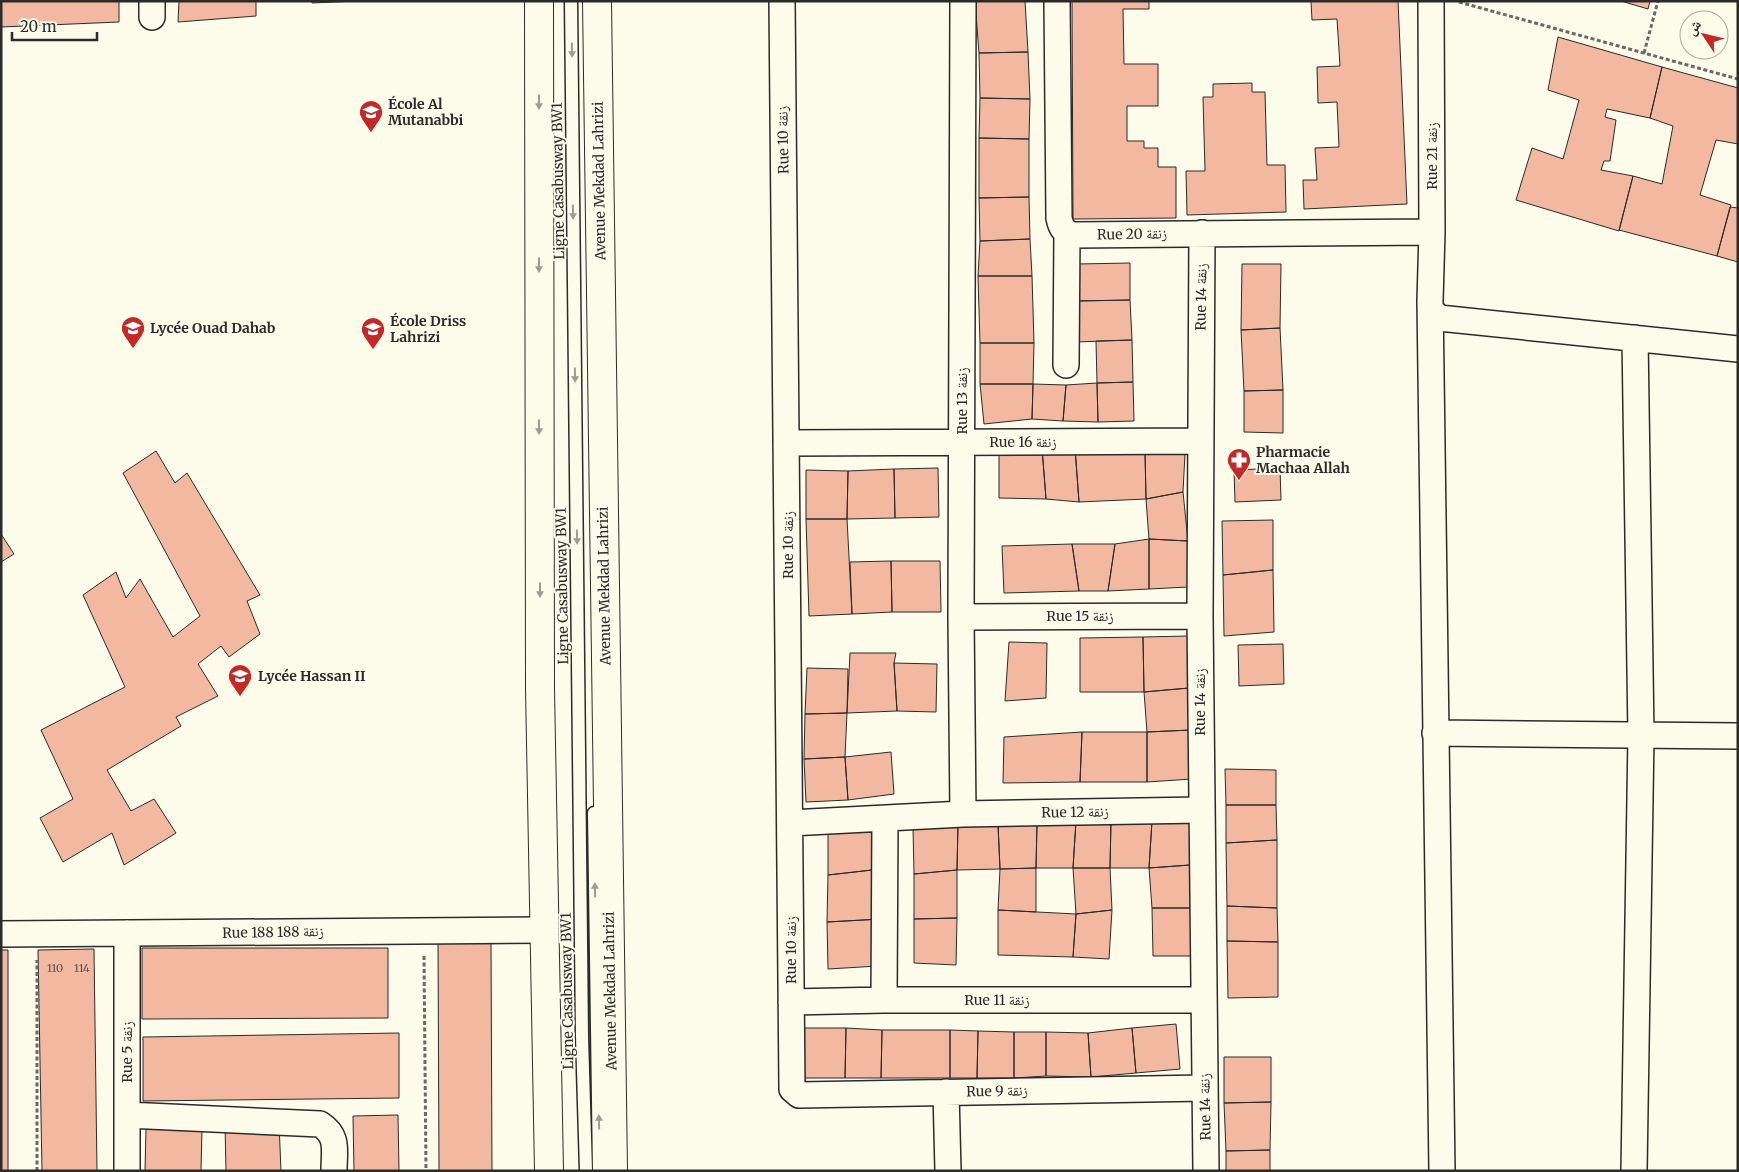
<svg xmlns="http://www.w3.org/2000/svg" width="1739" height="1172" viewBox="0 0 1739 1172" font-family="Merriweather,'Noto Naskh Arabic',serif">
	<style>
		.building { fill: #f2b8a0; stroke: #2b2b2b }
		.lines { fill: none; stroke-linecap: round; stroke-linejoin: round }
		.service-casing { stroke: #2b2b2b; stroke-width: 15 }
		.minor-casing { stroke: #2b2b2b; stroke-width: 28 }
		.secondary-casing { stroke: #2b2b2b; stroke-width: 30 }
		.path { stroke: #6a6964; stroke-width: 3; stroke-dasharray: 4 2.5; stroke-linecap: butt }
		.service { stroke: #fdfbea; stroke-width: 12 }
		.minor { stroke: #fdfbea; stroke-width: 25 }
		.secondary { stroke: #fdfbea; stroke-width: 28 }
		.oneway { fill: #9e9d94 }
		.labels { text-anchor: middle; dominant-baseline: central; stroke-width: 4; stroke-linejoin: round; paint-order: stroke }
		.number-label { font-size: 11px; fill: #5d4e48 }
		.poi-label { font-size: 14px; font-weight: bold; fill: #2b2b2b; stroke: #fdfbea; text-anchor: start }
		.street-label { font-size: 14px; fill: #2b2b2b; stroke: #fdfbea }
	</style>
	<rect width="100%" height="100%" fill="#fdfbea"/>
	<path class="building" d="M 1,1 L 119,1 L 119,22 L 1,27 Z
		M 179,1 L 256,1 L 256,16 L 178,22 Z
		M 312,1 L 357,1 L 312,3 Z
		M 975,1 L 1025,1 L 1028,52 L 979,53 Z
		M 1072,1 L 1149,1 L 1149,9 L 1123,9 L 1124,64 L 1158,64 L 1158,106 L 1127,106 L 1127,141 L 1144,141 L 1144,148 L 1158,148 L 1158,167 L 1176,167 L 1176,218 L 1073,219 Z
		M 1311,1 L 1398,1 L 1407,204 L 1304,209 L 1303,180 L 1317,180 L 1315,148 L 1339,147 L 1337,102 L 1318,103 L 1317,67 L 1340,66 L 1337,19 L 1312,20 Z
		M 1621,1 L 1650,1 L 1648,9 Z
		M 1558,37 L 1662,67 L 1650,118 L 1607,109 L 1605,117 L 1616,120 L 1610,161 L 1604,161 L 1601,170 L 1633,176 L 1619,231 L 1516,200 L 1532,148 L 1563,159 L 1579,100 L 1548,90 Z
		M 1028,52 L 1030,99 L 980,98 L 979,53 Z
		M 1662,67 L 1738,88 L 1738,144 L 1716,140 L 1700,195 L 1731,205 L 1717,256 L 1619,230 L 1633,176 L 1662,184 L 1673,126 L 1650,118 Z
		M 1252,83 L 1252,92 L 1265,92 L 1267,165 L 1285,165 L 1286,212 L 1187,215 L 1186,171 L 1205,171 L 1203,97 L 1213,97 L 1213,84 Z
		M 980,98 L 1030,99 L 1029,139 L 979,138 Z
		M 979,138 L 1029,139 L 1029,197 L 979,198 Z
		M 1029,197 L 1030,239 L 980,241 L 979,198 Z
		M 1730,207 L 1738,208 L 1738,262 L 1717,256 Z
		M 1030,239 L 1032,276 L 978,276 L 980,241 Z
		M 1130,263 L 1130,300 L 1077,301 L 1077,264 Z
		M 1242,264 L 1281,264 L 1280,328 L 1241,330 Z
		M 978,276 L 1032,276 L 1034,343 L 980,343 Z
		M 1130,300 L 1132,340 L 1076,342 L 1077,301 Z
		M 1280,328 L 1283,390 L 1244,391 L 1241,330 Z
		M 1132,340 L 1133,382 L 1097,383 L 1096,341 Z
		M 980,343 L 1034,343 L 1033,384 L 980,384 Z
		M 1133,382 L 1134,421 L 1098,422 L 1097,383 Z
		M 1097,383 L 1098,422 L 1063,421 L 1066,385 Z
		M 980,384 L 1033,384 L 1032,419 L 984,424 Z
		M 1033,384 L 1066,385 L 1063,421 L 1032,419 Z
		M 1283,390 L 1283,433 L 1244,432 L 1244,391 Z
		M 1042,448 L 1046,499 L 999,498 L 999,451 Z
		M 1042,448 L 1075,448 L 1079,502 L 1046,499 Z
		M 1075,448 L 1145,451 L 1146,499 L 1079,502 Z
		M 156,451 L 175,483 L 187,473 L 260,595 L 247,601 L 260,634 L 229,657 L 221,646 L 198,664 L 218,696 L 176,717 L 181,726 L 107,770 L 131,811 L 154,799 L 176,833 L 124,865 L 112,833 L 63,862 L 40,818 L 73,799 L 41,730 L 125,687 L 83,595 L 116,572 L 126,598 L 140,579 L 173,637 L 200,616 L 123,473 Z
		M 1145,451 L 1185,454 L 1183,492 L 1146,499 Z
		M 938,468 L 939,517 L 895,518 L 894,469 Z
		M 1280,468 L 1281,500 L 1235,502 L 1234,470 Z
		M 894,469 L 895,518 L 847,519 L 848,471 Z
		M 806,470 L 848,471 L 847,519 L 806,519 Z
		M 1183,492 L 1188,541 L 1149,539 L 1146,499 Z
		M 806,519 L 847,519 L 852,614 L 809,616 Z
		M 1273,520 L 1273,570 L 1223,575 L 1222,521 Z
		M 1,534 L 14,554 L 1,562 Z
		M 1149,539 L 1149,589 L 1108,591 L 1115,544 Z
		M 1149,539 L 1188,541 L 1188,587 L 1149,589 Z
		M 1072,544 L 1115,544 L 1108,591 L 1079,591 Z
		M 1072,544 L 1079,591 L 1004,593 L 1002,546 Z
		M 891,561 L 892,612 L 852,614 L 850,562 Z
		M 891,561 L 940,561 L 941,612 L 892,612 Z
		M 1273,570 L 1274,632 L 1224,636 L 1223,575 Z
		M 1188,636 L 1189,688 L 1144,692 L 1143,637 Z
		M 1143,637 L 1144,692 L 1080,692 L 1080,638 Z
		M 1009,642 L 1047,643 L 1046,698 L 1005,701 Z
		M 1283,644 L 1284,684 L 1239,686 L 1238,645 Z
		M 850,653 L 896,653 L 894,663 L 897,711 L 847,713 Z
		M 894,663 L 937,664 L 936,712 L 897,711 Z
		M 807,668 L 848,669 L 847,713 L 805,714 Z
		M 1189,688 L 1191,730 L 1147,732 L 1144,692 Z
		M 847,713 L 845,757 L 804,759 L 805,714 Z
		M 1191,730 L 1192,779 L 1147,782 L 1147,732 Z
		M 1082,732 L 1080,782 L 1003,783 L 1004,737 Z
		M 1082,732 L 1147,732 L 1147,782 L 1080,782 Z
		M 891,752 L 894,794 L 848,800 L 845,757 Z
		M 845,757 L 848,800 L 806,802 L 804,759 Z
		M 1225,769 L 1276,770 L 1276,805 L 1226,805 Z
		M 1226,805 L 1276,805 L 1277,840 L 1226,843 Z
		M 1111,820 L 1110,868 L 1073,868 L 1076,821 Z
		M 1111,820 L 1152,821 L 1149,868 L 1110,868 Z
		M 1191,820 L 1190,865 L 1149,868 L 1152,821 Z
		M 1076,821 L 1073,868 L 1036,868 L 1037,823 Z
		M 958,823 L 998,824 L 1000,869 L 957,870 Z
		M 958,823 L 957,870 L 914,874 L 913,828 Z
		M 1037,823 L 1036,868 L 1000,869 L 998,824 Z
		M 828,829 L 880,830 L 881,869 L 828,875 Z
		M 1277,840 L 1277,908 L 1227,906 L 1226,843 Z
		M 1190,865 L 1193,908 L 1152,908 L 1149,868 Z
		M 1036,868 L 1036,912 L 998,910 L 1000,869 Z
		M 1073,868 L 1110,868 L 1112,910 L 1076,914 Z
		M 881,869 L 881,919 L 827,922 L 828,875 Z
		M 957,870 L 957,918 L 914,919 L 914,874 Z
		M 1227,906 L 1277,908 L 1278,942 L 1227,941 Z
		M 1152,908 L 1193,908 L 1193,956 L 1153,956 Z
		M 998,910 L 1076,914 L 1073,957 L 998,955 Z
		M 1112,910 L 1109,959 L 1073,957 L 1076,914 Z
		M 957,918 L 956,965 L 914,963 L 914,919 Z
		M 881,919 L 878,966 L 828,969 L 827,922 Z
		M 438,939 L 491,939 L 492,1171 L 439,1171 Z
		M 1227,941 L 1278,942 L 1278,997 L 1228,998 Z
		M 142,948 L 388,948 L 388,1018 L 142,1019 Z
		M 94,949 L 97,1171 L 42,1171 L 38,950 Z
		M 1,950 L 8,950 L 8,1171 L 1,1171 Z
		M 1176,1024 L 1180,1069 L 1136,1073 L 1132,1028 Z
		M 804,1028 L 846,1028 L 845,1078 L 803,1078 Z
		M 846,1028 L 882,1030 L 881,1078 L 845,1078 Z
		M 1132,1028 L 1136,1073 L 1091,1077 L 1088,1033 Z
		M 882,1030 L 950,1030 L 950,1078 L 881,1078 Z
		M 950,1030 L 978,1031 L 977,1078 L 950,1078 Z
		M 978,1031 L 1014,1032 L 1014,1078 L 977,1078 Z
		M 1014,1032 L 1046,1032 L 1046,1076 L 1014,1078 Z
		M 1046,1032 L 1088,1033 L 1091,1077 L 1046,1076 Z
		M 399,1033 L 399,1098 L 143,1101 L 143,1037 Z
		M 1224,1057 L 1271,1057 L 1271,1102 L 1224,1103 Z
		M 1271,1102 L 1270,1150 L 1226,1151 L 1224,1103 Z
		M 398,1115 L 399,1171 L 354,1171 L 353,1116 Z
		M 279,1123 L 281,1171 L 226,1171 L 225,1125 Z
		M 146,1128 L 202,1128 L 201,1171 L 145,1171 Z
		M 1270,1150 L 1270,1171 L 1226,1171 L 1226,1151 Z"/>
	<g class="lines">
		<g class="service-casing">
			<path id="service" d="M 571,1 L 582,1037 L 586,1171
				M 594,813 L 599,1171"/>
		</g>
		<g class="minor-casing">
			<path id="minor" d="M 782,1 L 792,1089 L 799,1095 L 1205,1088
				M 963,1 L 961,617 L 963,814 L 1201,810
				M 1057,1 L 1059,218 C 1061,228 1064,232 1073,235 L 1432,232
				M 1431,1 L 1432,232 L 1430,301 L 1442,1171
				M 152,17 L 152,1
				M 1202,233 L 1200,616 L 1206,1171
				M 1431,310 L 1439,318 L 1738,349
				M 1066,365 L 1067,233
				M 787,443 L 1199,441
				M 961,617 L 1200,616
				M 1435,733 L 1738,736
				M 790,823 L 963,814
				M 127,933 L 127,1171
				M 1,934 L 544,930
				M 884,1000 L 885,819
				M 791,1002 L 884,1000 L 1204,1000
				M 946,1092 L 948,1171
				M 127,1115 L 320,1124 C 339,1136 334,1150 334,1171
				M 1634,1171 L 1641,735 L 1635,338"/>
		</g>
		<g class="secondary-casing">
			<path id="secondary" d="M 539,1 L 540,689 L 549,1171
				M 597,1 L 613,1171"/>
		</g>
		<path class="path" d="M 1459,2 L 1738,79
			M 1644,53 L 1658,1
			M 424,956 L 426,1171
			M 37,1171 L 37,960"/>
		<use href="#service" class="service"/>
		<use href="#minor" class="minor"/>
		<use href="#secondary" class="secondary"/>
	</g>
	<defs><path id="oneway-solid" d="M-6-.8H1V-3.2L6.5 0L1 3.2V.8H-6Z" transform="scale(1.25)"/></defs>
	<g class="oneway">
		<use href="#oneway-solid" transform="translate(572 50) rotate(89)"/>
		<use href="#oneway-solid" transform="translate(539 102) rotate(90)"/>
		<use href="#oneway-solid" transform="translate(573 212) rotate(89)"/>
		<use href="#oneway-solid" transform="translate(539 265) rotate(90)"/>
		<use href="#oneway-solid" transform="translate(575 375) rotate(89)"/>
		<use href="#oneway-solid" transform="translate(539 427) rotate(90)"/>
		<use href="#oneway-solid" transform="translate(577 537) rotate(89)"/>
		<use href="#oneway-solid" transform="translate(540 590) rotate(90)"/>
		<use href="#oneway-solid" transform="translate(595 890) rotate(-91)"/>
		<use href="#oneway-solid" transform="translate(599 1122) rotate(-91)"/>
	</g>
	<defs>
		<g id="school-pin" transform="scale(1.25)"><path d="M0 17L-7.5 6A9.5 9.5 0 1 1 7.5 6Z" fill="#c62828" stroke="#fdfbea"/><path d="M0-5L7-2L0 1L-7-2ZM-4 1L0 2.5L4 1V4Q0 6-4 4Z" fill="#fff"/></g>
		<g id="pharmacy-pin" transform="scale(1.25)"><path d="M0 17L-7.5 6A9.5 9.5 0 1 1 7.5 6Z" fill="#c62828" stroke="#fdfbea"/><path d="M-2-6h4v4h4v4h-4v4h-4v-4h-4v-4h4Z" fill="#fff"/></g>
	</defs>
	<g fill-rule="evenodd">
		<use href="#school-pin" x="371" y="112"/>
		<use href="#school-pin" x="133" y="328"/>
		<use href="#school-pin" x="373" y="329"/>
		<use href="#pharmacy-pin" x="1239" y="460"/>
		<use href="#school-pin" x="240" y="676"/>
	</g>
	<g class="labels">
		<g class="number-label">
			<text x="55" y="968">110</text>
			<text x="82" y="968">114</text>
		</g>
		<g class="poi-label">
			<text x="388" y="104">École Al<tspan x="388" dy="16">Mutanabbi</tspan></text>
			<text x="390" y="321">École Driss<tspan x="390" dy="16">Lahrizi</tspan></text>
			<text x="150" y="328">Lycée Ouad Dahab</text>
			<text x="1256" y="452">Pharmacie<tspan x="1256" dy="16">Machaa Allah</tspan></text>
			<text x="258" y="676">Lycée Hassan II</text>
		</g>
		<g class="street-label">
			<text transform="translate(783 140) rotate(-91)">Rue 10 زنقة</text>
			<text transform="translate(1432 156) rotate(-90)">Rue 21 زنقة</text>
			<text transform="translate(558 181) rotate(-91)">Ligne Casabusway BW1</text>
			<text transform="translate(599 181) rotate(-91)">Avenue Mekdad Lahrizi</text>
			<text transform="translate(1132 234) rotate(-1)">Rue 20 زنقة</text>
			<text transform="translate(1201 297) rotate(-89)">Rue 14 زنقة</text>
			<text transform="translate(962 401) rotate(-90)">Rue 13 زنقة</text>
			<text x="1023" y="442">Rue 16 زنقة</text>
			<text transform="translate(788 545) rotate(-90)">Rue 10 زنقة</text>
			<text transform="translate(562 586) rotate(-91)">Ligne Casabusway BW1</text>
			<text transform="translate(604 586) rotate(-91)">Avenue Mekdad Lahrizi</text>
			<text x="1080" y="616">Rue 15 زنقة</text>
			<text transform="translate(1200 702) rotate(-90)">Rue 14 زنقة</text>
			<text transform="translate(1075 812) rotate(-1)">Rue 12 زنقة</text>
			<text transform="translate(273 932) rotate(-1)">Rue 188 زنقة 188</text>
			<text transform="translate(791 950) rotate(-90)">Rue 10 زنقة</text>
			<text transform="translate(567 991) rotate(-91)">Ligne Casabusway BW1</text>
			<text transform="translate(610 991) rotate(-91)">Avenue Mekdad Lahrizi</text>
			<text x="997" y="1000">Rue 11 زنقة</text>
			<text transform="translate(127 1052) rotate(-90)">Rue 5 زنقة</text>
			<text transform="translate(997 1091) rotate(-1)">Rue 9 زنقة</text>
			<text transform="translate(1205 1107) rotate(-91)">Rue 14 زنقة</text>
		</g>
	</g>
	<rect width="1739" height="1172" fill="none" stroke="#2b2b2b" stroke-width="5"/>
	<g transform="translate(1704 35) rotate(305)"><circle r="24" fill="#fdfbea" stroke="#a9a89e"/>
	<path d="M0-4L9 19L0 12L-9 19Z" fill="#c62828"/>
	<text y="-8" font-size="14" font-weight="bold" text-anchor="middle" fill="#2b2b2b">ش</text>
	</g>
	<path d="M12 32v8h85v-8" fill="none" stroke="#2b2b2b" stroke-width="2.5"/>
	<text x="20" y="32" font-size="15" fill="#2b2b2b" stroke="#fdfbea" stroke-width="4" paint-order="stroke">20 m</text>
</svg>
